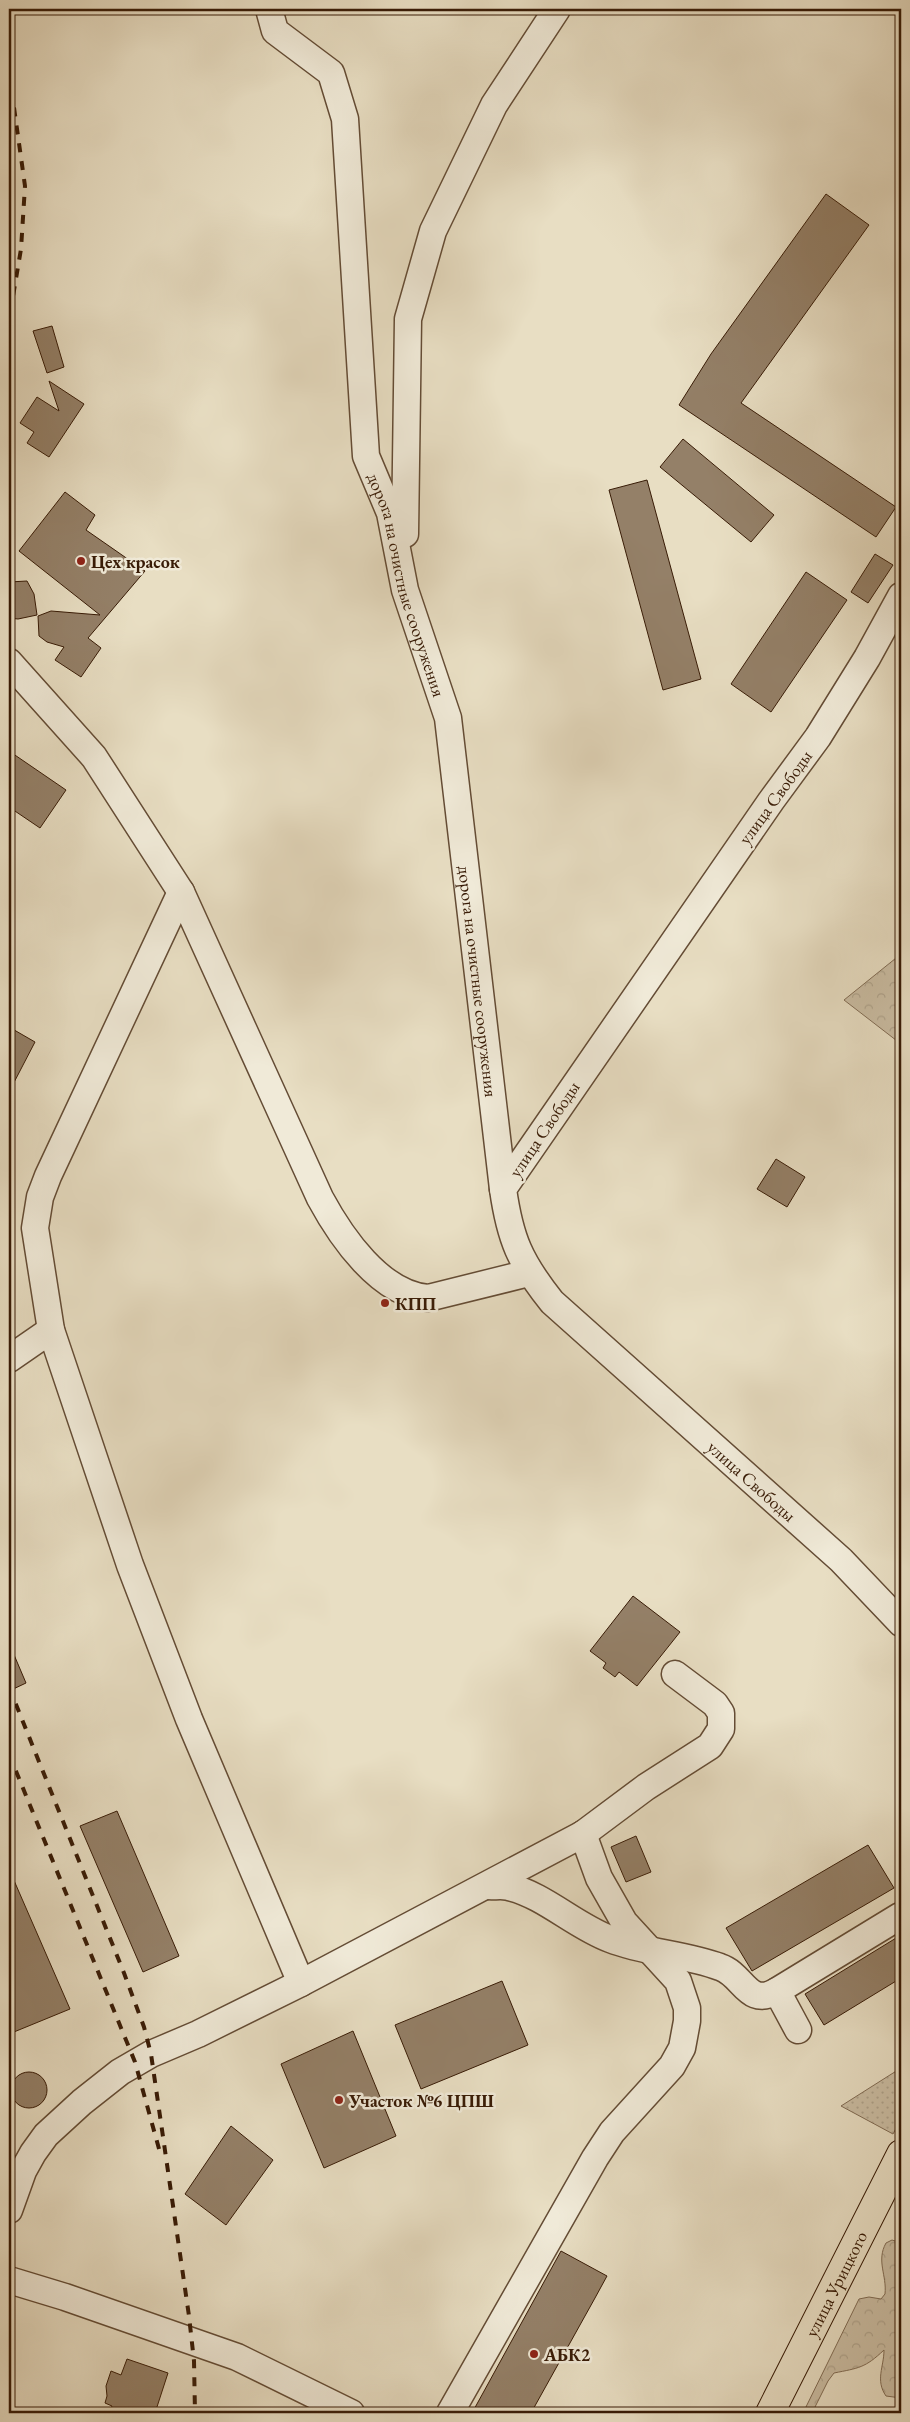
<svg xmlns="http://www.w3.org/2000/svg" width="910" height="2422" viewBox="0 0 910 2422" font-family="'EB Garamond',serif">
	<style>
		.grass { fill: url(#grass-dots); stroke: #816c54 }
		.forest { fill: url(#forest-crowns); stroke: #816c54 }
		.building { fill: #948068; stroke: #381b06 }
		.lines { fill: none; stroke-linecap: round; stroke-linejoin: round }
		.minor-casing { stroke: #644c35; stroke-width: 29 }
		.major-casing { stroke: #381b06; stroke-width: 30 }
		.minor { stroke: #f0ead8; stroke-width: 26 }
		.major { stroke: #e8dec3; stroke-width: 28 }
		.rail { stroke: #381b06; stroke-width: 4; stroke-dasharray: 9 9; stroke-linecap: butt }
		.poi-dot { fill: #8f2418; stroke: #f0ead8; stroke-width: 2 }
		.labels { text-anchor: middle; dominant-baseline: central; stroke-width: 5; stroke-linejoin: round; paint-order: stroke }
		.poi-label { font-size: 18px; font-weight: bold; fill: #381b06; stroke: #f0ead8; text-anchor: start }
		.street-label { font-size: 18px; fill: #381b06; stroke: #f0ead8 }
	</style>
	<defs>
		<pattern id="grass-dots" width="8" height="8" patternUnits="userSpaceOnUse" patternTransform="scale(1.25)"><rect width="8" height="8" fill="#cabda3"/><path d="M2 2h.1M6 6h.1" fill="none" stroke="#aea28b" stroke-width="1.8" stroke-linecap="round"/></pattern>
		<pattern id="forest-crowns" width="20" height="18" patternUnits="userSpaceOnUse" patternTransform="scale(1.25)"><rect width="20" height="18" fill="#cabda3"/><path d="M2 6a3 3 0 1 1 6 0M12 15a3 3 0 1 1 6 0" fill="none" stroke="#aea28b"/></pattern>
	</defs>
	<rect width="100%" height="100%" fill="#e8dec3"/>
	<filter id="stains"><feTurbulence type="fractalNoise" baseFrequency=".004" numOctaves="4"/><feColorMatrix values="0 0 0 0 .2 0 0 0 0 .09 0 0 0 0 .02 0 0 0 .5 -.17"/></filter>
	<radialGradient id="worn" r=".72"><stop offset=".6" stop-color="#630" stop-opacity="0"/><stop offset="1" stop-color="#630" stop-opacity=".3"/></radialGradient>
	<path class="grass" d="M 901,2068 L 901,2119 L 893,2134 L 841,2106 Z"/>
	<path class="forest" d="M 901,954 L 901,1044 L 844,1000 Z
		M 892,2240 L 901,2243 L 901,2398 L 886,2396 C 875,2380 884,2367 884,2350 C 865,2368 859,2368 834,2373 L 828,2381 L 812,2413 L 803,2413 L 859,2299 L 869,2297 L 881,2299 L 885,2294 C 887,2275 876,2261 886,2243 Z"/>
	<path class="building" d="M 826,194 L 869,225 L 741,403 L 896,507 L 876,537 L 679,405 L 711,354 Z
		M 52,326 L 64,367 L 47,373 L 33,331 Z
		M 49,381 L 84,404 L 49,457 L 27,443 L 34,432 L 20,423 L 37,397 L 59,411 Z
		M 683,439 L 774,515 L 751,542 L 660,467 Z
		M 647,480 L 701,679 L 663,690 L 609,490 Z
		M 65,492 L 95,515 L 86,530 L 145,571 L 88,638 L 101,648 L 81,677 L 55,660 L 64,647 L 47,642 L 39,636 L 38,616 L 51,611 L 100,615 L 19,551 Z
		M 875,554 L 893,565 L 868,603 L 851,592 Z
		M 806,572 L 847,600 L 771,712 L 731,684 Z
		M 27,581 L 34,594 L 37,615 L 18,619 L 9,618 L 9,582 Z
		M 9,751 L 66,790 L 40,828 L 9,807 Z
		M 9,1027 L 35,1042 L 9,1092 Z
		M 776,1159 L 805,1177 L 787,1207 L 757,1189 Z
		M 633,1596 L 680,1632 L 637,1686 L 619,1672 L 615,1677 L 603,1668 L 606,1663 L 590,1651 Z
		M 9,1643 L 26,1683 L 9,1691 Z
		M 117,1811 L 179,1956 L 143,1972 L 80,1826 Z
		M 636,1836 L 651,1872 L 626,1882 L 611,1847 Z
		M 868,1845 L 894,1888 L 752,1971 L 726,1928 Z
		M 9,1869 L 70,2009 L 9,2034 Z
		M 901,1935 L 901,1978 L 824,2025 L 805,1994 Z
		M 502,1981 L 528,2045 L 421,2089 L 395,2025 Z
		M 353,2031 L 396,2136 L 324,2168 L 281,2064 Z
		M11 2090a18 18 0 1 1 36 0a18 18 0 1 1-36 0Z
		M 231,2126 L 273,2160 L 226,2225 L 185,2194 Z
		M 561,2251 L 607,2276 L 595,2298 L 531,2413 L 472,2413 Z
		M 127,2359 L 168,2373 L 155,2413 L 109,2413 L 112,2406 L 105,2403 L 107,2396 L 106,2386 L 111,2371 L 121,2375 Z"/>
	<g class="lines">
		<g class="minor-casing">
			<g id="minor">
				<path id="s1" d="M 269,9 L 275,31 L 331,73 L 345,119 L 366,456 L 390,513 L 405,590 L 448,718 L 503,1189"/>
				<path d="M 405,534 L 408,319 L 433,231 L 494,105 L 557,9"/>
				<path id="s2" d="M 901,596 L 867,658 L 818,737 L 771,801 L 503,1189 C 510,1239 520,1262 552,1302 L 841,1560 L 901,1623"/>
				<path d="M 9,662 L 94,757 L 181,892 L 320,1198 C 341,1237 380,1294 428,1298 L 529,1273"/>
				<path d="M 181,892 L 48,1176 L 40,1197 L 35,1228 L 51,1330 L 130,1565 L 189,1719 L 301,1983"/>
				<path d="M 9,1359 L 51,1330"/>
				<path d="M 486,1886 C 493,1887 502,1885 509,1887 C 544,1895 575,1926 610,1939 C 646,1953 684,1954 720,1967 C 744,1975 747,2008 777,1991 L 798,2030"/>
				<path d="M 777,1991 L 900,1916"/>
				<path d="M 9,2210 L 23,2171 L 33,2153 L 46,2135 L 82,2102 L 120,2072 L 151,2054 L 198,2034 L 301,1983 L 583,1834 L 646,1787 L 710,1746 L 721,1729 L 721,1713 L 715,1704 L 675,1674"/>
				<path d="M 9,2280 L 65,2297 L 237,2357 L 351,2413"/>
				<path d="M 450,2413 L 595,2158 L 612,2132 L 672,2066 L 682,2048 L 687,2021 L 687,2008 L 678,1981 L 624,1922 L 599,1878 L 583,1834"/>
			</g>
		</g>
		<g class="major-casing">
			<g id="major">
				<path id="s3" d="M 770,2413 L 901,2154"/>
			</g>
		</g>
		<use href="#minor" class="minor"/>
		<use href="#major" class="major"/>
		<path class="rail" d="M 9,72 L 25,186 L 21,249 L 9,320
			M 9,1687 L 124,1973 L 144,2027 L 151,2054 L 189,2316 L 194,2361 L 195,2413
			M 9,1754 L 135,2062 L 161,2156"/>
	</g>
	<g class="poi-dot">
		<circle cx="81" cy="561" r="5"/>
		<circle cx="385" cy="1303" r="5"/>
		<circle cx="339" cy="2100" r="5"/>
		<circle cx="534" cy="2354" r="5"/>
	</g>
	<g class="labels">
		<g class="poi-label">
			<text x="91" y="561">Цех красок</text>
			<text x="395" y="1303">КПП</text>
			<text x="349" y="2100">Участок №6 ЦПШ</text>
			<text x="544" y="2354">АБК2</text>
		</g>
		<g class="street-label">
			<text stroke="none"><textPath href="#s1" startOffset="614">дорога на очистные сооружения</textPath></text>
			<text transform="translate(775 797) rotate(-54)">улица Свободы</text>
			<text stroke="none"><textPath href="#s1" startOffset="1019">дорога на очистные сооружения</textPath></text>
			<text transform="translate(544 1129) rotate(-56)">улица Свободы</text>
			<text stroke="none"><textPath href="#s2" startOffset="1108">улица Свободы</textPath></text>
			<text stroke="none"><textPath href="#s3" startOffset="145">улица Урицкого</textPath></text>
		</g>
	</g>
	<rect width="910" height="2422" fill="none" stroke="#e8dec3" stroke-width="30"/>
	<rect x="10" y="10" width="890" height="2402" fill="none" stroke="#381b06" stroke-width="2.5"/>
	<rect x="15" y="15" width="880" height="2392" fill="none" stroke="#381b06"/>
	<rect width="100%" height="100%" filter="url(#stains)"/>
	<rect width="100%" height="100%" fill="url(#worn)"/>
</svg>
